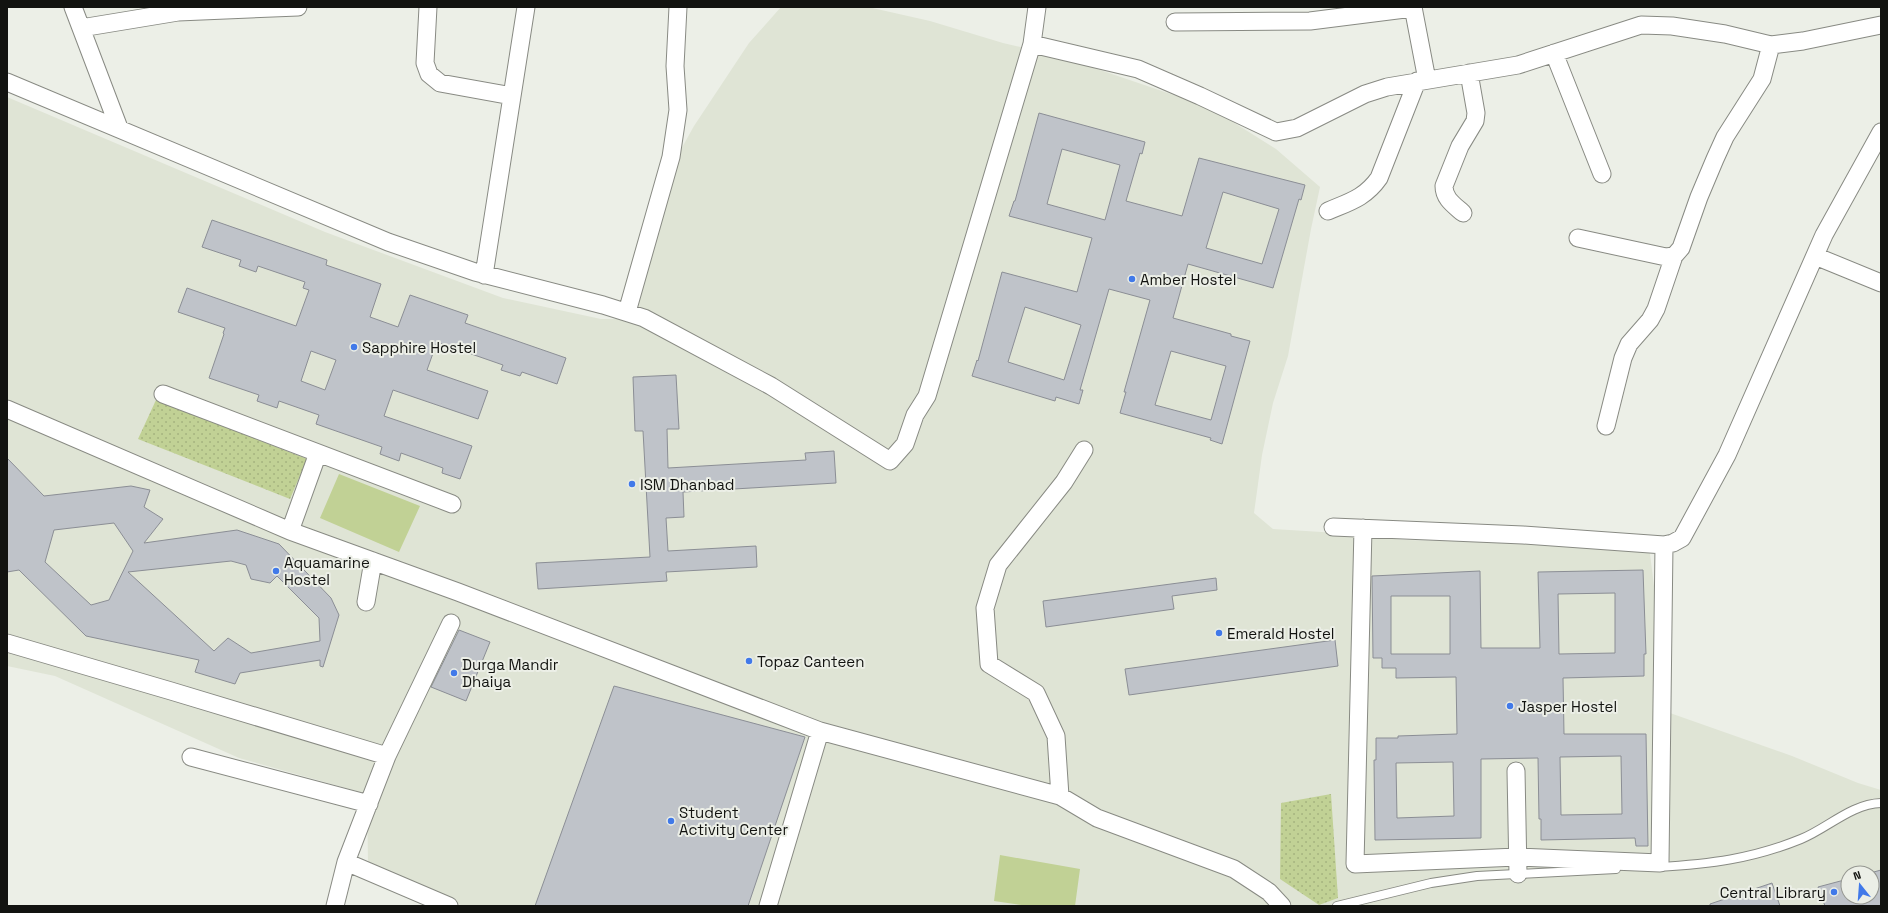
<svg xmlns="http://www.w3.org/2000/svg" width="1888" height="913" viewBox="0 0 1888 913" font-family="'Space Grotesk',sans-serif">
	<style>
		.built { fill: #dfe4d5; fill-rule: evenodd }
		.green { fill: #c1d195 }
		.park { fill: url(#park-dots) }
		.building { fill: #bfc3c9; stroke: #8b8e95; fill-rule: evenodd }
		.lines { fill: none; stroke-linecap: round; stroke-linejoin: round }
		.service-casing { stroke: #888a83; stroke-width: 10 }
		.minor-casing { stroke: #888a83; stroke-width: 19 }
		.service { stroke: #fff; stroke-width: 8 }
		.minor { stroke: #fff; stroke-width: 17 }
		.poi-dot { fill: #4179e9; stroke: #ecefe7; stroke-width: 1.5 }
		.labels { text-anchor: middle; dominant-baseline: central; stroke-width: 4; stroke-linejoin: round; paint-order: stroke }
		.poi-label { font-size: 15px; fill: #121310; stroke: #ecefe7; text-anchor: start }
	</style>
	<defs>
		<pattern id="park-dots" width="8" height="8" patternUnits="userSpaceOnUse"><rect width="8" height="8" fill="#c1d195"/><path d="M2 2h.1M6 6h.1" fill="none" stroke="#a5b37f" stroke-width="1.8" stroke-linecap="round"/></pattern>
	</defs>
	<rect width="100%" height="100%" fill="#ecefe7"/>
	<path class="built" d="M 781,7 L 868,7 L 930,21 L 1003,43 L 1056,55 L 1209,107 L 1276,149 L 1320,187 L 1311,229 L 1288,356 L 1273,403 L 1262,455 L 1254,513 L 1273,529 L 1338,533 L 1405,540 L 1649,546 L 1670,713 L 1792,756 L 1858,783 L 1881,790 L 1881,906 L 463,906 L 368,863 L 367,794 L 239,758 L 55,676 L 7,666 L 7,97 L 325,232 L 503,298 L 601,319 L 619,319 L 625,284 L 646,212 L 694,126 L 749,43 ZM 1848,873 L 1872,873 L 1872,897 L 1848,897 Z"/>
	<path class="green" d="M 339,474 L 420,506 L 399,552 L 320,518 Z
		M 1000,855 L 1080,869 L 1075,906 L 1028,906 L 994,901 Z"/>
	<path class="park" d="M 156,400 L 307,459 L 290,499 L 138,439 Z
		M 1331,794 L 1338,898 L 1319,905 L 1280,879 L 1281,803 Z"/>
	<path class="building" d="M 1039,113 L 1145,142 L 1142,154 L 1140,153 L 1126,201 L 1182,216 L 1199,158 L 1305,185 L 1301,200 L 1299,199 L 1273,288 L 1188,264 L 1173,318 L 1231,334 L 1231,336 L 1250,341 L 1222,444 L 1210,440 L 1211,438 L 1120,413 L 1126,392 L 1124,392 L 1150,300 L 1109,289 L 1080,390 L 1083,390 L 1079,404 L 1056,397 L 1055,401 L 972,376 L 977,360 L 978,361 L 1002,272 L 1077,292 L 1092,238 L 1009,216 L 1014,201 L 1015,201 ZM 1062,149 L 1120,165 L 1105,220 L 1047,204 ZM 1223,192 L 1279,209 L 1262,264 L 1206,248 ZM 1025,307 L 1081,325 L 1064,380 L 1008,362 ZM 1171,351 L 1226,366 L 1211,420 L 1155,405 Z
		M 212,220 L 327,260 L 326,265 L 381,284 L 370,317 L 398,327 L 410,295 L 468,315 L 465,323 L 566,358 L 557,384 L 522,372 L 520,376 L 501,370 L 503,365 L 437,342 L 427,370 L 488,391 L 478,419 L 393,390 L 384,416 L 472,446 L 460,479 L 442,473 L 443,468 L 401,453 L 399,461 L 380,454 L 382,447 L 316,424 L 319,415 L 279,401 L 277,408 L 257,401 L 259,395 L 209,378 L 224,334 L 223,333 L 225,328 L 178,312 L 187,288 L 296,326 L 309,290 L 303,288 L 305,282 L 258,266 L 256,272 L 239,266 L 241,260 L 202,247 ZM 311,351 L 336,360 L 325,390 L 301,381 Z
		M 676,375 L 679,429 L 667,429 L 668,468 L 806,460 L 805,453 L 834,451 L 836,483 L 683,492 L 684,517 L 666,518 L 668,551 L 756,546 L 757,567 L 666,572 L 667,581 L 538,589 L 536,563 L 650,557 L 643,431 L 635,431 L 633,377 Z
		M 7,458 L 44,496 L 131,486 L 150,490 L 144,507 L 163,519 L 144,543 L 237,530 L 279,544 L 331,598 L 339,615 L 323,667 L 320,666 L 320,660 L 240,673 L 235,684 L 195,672 L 199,660 L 86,636 L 19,570 L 7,572 ZM 114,523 L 133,551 L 109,600 L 91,605 L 45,562 L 54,530 ZM 231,561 L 246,565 L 251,579 L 270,583 L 277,576 L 319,618 L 320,641 L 251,653 L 228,638 L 214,651 L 128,572 Z
		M 1643,570 L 1646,654 L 1644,654 L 1644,676 L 1563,678 L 1564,734 L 1646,734 L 1648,846 L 1636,846 L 1635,838 L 1541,840 L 1541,819 L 1539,819 L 1538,758 L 1481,759 L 1481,838 L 1375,840 L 1374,760 L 1376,760 L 1376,738 L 1398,738 L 1398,736 L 1457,734 L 1456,677 L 1396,678 L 1396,668 L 1382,668 L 1382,658 L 1373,658 L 1372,576 L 1480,571 L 1481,648 L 1540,648 L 1538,572 ZM 1615,593 L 1615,653 L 1559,654 L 1558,594 ZM 1391,596 L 1450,596 L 1450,654 L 1391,654 ZM 1621,756 L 1622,814 L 1561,815 L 1560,757 ZM 1453,762 L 1454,816 L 1397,818 L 1396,763 Z
		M 1216,578 L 1217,590 L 1172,596 L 1174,609 L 1046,627 L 1043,601 Z
		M 459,630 L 490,642 L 466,701 L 431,687 Z
		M 1335,640 L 1338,666 L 1129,695 L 1125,669 Z
		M 614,686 L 805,737 L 748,906 L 535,906 Z
		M 1881,870 L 1881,906 L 1825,906 L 1818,887 L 1848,879 L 1848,897 L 1872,897 L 1872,873 L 1870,873 Z
		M 1772,883 L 1780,906 L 1710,906 L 1710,904 Z"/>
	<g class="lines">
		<g class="service-casing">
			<path id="service" d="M 1658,867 C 1710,864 1752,859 1801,839 C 1828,828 1851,804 1881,803
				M 1337,906 L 1431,883 L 1477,876 L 1616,869"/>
		</g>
		<g class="minor-casing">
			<path id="minor" d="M 73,7 L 119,128
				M 428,7 L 425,63 L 429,74 L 440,83 L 512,96
				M 1413,7 L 1427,80
				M 1175,22 L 1310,21 L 1413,8
				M 81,28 L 178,12 L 298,7
				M 1032,44 L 1138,69 L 1200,96 L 1276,132 L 1297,128 L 1365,94 L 1387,87 L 1518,65 L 1641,25 L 1672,26 L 1725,34 L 1771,45 L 1803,41 L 1881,25
				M 1554,53 L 1602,174
				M 7,82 L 388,242 L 475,272 L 603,305 L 644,318 L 771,386 L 890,461 L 905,444 L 915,415 L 927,396 L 1032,44 L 1037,7
				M 1328,211 C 1349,202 1365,198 1379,178 L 1417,81
				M 1463,213 C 1454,205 1444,199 1444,186 L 1460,146 L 1475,121 L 1476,113 L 1469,73
				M 1578,238 L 1666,257 L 1674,256 L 1681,248 L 1699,197 L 1715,159 L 1725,137 L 1762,79 L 1771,45
				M 1815,256 L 1881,283
				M 484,275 L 526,7
				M 627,312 L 671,157 L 678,110 L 675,66 L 678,7
				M 163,394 L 452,504
				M 7,409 L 290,531 L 458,592 L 820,731 L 1060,796 L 1097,818 L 1234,869 L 1269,892 L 1282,906
				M 1606,426 L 1623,358 L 1629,344 L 1650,320 L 1656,309 L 1674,256
				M 1333,527 L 1523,535 L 1664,545 L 1673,543 L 1682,538 L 1727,455 L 1824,235 L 1881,132
				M 1363,528 L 1355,864 L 1517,857 L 1660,863 L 1664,545
				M 290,531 L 318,453
				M 366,602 L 373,561
				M 7,643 L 171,691 L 387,756
				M 191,757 L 369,804
				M 1516,771 L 1518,874
				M 1060,796 L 1056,736 L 1036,693 L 989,664 L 985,608 L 998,565 L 1064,482 L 1084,450
				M 346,862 L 449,906
				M 335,906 L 346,862 L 387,756 L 451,623
				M 768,906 L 820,731"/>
		</g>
		<use href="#service" class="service"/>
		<use href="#minor" class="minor"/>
	</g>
	<g class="poi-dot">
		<circle cx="1132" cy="279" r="4"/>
		<circle cx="354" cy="347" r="4"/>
		<circle cx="632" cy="484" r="4"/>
		<circle cx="276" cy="571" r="4"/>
		<circle cx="1219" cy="633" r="4"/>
		<circle cx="749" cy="661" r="4"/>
		<circle cx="454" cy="673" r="4"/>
		<circle cx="1510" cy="706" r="4"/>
		<circle cx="671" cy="821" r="4"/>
		<circle cx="1834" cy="892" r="4"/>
	</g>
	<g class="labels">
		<g class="poi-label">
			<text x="1140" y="279">Amber Hostel</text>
			<text x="362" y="347">Sapphire Hostel</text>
			<text x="640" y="484">ISM Dhanbad</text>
			<text x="284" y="562">Aquamarine<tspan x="284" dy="17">Hostel</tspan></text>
			<text x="1227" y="633">Emerald Hostel</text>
			<text x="757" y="661">Topaz Canteen</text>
			<text x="462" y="664">Durga Mandir<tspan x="462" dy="17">Dhaiya</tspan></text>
			<text x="1518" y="706">Jasper Hostel</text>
			<text x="679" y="812">Student<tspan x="679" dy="17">Activity Center</tspan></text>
			<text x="1826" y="892" text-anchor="end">Central Library</text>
		</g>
	</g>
	<rect width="1888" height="913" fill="none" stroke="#121310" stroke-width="16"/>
	<g transform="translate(1860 885) rotate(343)"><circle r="19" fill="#ecefe7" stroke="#959791"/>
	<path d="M0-3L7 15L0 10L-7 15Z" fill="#4179e9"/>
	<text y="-6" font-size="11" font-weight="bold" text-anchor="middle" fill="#121310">N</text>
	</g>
</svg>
